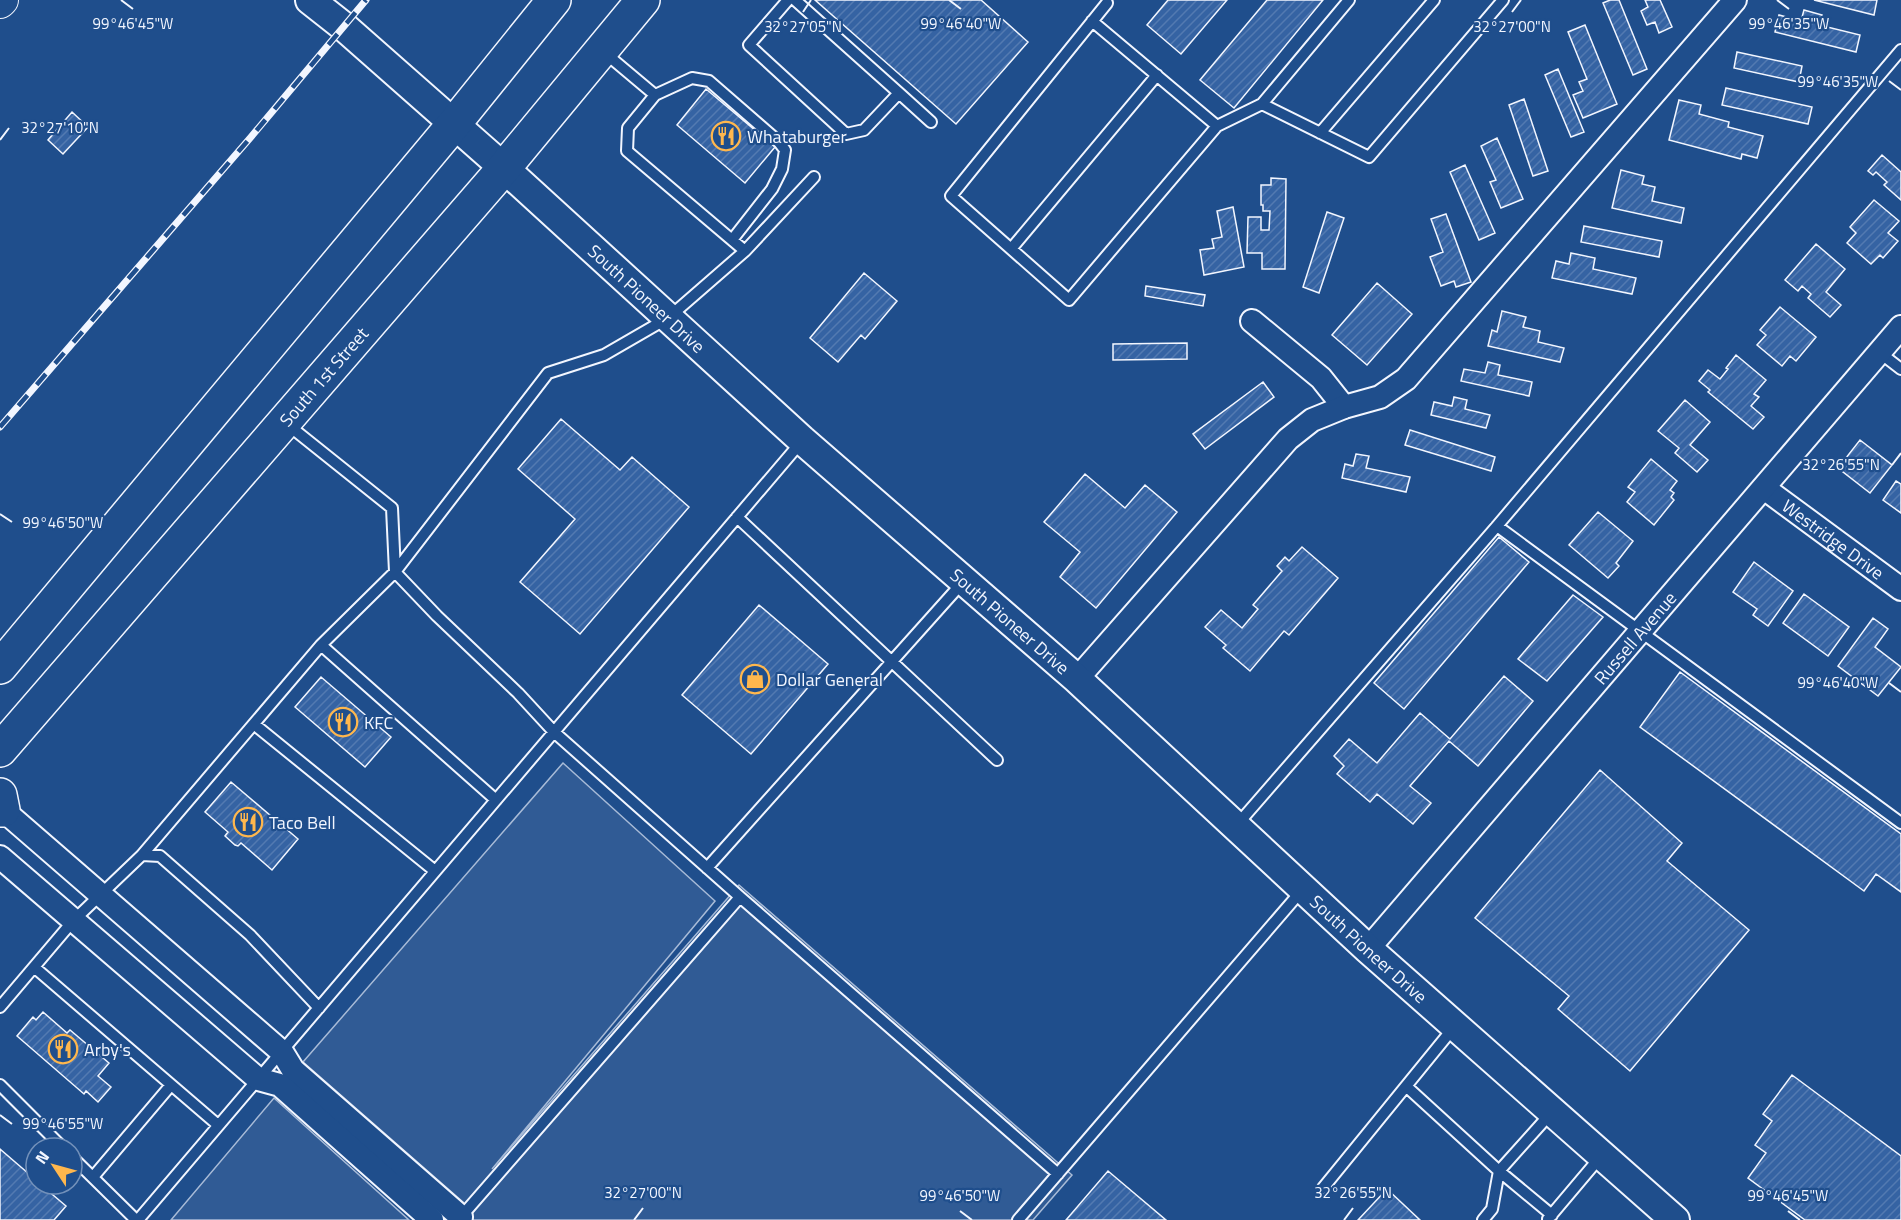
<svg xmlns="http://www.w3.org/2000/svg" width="1901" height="1220" viewBox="0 0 1901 1220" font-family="'Titillium Web',sans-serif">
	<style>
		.parking { fill: #305b95; stroke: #a8bbd7; stroke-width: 1.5 }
		.building { fill: url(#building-hatch); stroke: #f2f6ff; stroke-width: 1.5 }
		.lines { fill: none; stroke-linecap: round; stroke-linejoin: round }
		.service-casing { stroke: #f2f6ff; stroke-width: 14 }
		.minor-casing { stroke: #f2f6ff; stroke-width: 26 }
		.tertiary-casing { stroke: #f2f6ff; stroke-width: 32 }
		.secondary-casing { stroke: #f2f6ff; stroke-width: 34 }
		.primary-casing { stroke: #f2f6ff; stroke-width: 36 }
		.service { stroke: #1f4e8c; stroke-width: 10 }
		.minor { stroke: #1f4e8c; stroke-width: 22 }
		.tertiary { stroke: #1f4e8c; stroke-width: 28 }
		.secondary { stroke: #1f4e8c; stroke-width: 32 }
		.primary { stroke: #1f4e8c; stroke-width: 33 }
		.rail-casing { stroke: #f2f6ff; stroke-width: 7 }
		.rail { stroke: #1f4e8c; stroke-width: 4.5; stroke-dasharray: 14; stroke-linecap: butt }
		.ticks { fill: none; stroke: #f2f6ff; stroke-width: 2 }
		.labels { text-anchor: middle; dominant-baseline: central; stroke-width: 4.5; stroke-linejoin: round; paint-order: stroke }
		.poi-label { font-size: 18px; fill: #f2f6ff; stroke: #1f4e8c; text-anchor: start }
		.street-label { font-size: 18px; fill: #f2f6ff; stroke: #1f4e8c }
		.ticks-label { font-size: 15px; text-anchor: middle; fill: #f2f6ff; stroke: #1f4e8c; stroke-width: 4.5; stroke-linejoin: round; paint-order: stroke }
	</style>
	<defs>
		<pattern id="building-hatch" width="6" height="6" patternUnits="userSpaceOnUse" patternTransform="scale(1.5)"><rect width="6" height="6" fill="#3563a3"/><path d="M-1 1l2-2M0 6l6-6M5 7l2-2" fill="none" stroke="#537ab1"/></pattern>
	</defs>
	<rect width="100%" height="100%" fill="#1f4e8c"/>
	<path class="parking" d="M 563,763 L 715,901 L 492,1169 L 739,885 L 1072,1175 L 1033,1220 L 448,1220 L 463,1202 L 303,1062 Z
		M 274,1098 L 409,1220 L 171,1220 Z"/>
	<path class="building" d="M 815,0 L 981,0 L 1028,42 L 956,124 Z
		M 1168,0 L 1227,0 L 1181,54 L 1147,25 Z
		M 1267,0 L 1323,0 L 1234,108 L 1200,80 Z
		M 1610,0 L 1619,0 L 1647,69 L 1633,75 L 1603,3 Z
		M 1645,0 L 1660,0 L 1672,27 L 1659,33 L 1655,22 L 1647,25 L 1641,11 L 1648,7 Z
		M 1814,0 L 1877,0 L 1874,15 Z
		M 1804,10 L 1822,15 L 1819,25 L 1860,35 L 1856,52 L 1775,32 L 1779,15 L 1801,21 Z
		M 1585,25 L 1617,104 L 1583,118 L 1573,95 L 1583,91 L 1579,82 L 1587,79 L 1568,32 Z
		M 1737,52 L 1802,66 L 1799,82 L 1734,68 Z
		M 1558,69 L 1584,132 L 1571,137 L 1545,75 Z
		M 1726,88 L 1812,107 L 1808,124 L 1722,105 Z
		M 706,89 L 775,147 L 745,183 L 677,125 Z
		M 1524,99 L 1548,171 L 1533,176 L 1509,105 Z
		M 1679,100 L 1701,105 L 1699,114 L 1729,122 L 1728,127 L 1763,136 L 1757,158 L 1742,154 L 1741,159 L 1669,140 Z
		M 72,112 L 88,127 L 63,154 L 48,140 Z
		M 1497,138 L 1523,199 L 1501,208 L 1490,182 L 1496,180 L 1481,146 Z
		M 1882,155 L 1901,172 L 1901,200 L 1884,185 L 1887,182 L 1876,172 L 1873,175 L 1868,171 Z
		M 1465,165 L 1495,233 L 1479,240 L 1450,172 Z
		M 1621,170 L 1644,176 L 1642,184 L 1655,187 L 1652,201 L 1684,208 L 1681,223 L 1612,208 Z
		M 1271,178 L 1286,179 L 1285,269 L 1262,269 L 1262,253 L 1247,253 L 1248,217 L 1261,217 L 1261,230 L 1269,230 L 1270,211 L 1263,211 L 1263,205 L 1261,205 L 1261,185 L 1271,185 Z
		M 1874,200 L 1899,221 L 1888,233 L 1898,241 L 1883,258 L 1880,255 L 1871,264 L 1847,243 L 1856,233 L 1850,227 Z
		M 1233,207 L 1244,267 L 1204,275 L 1200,250 L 1214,248 L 1212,239 L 1222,237 L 1217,211 Z
		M 1327,212 L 1344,218 L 1319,293 L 1303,287 Z
		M 1446,214 L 1471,282 L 1456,287 L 1454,281 L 1441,286 L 1430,257 L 1443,252 L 1431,219 Z
		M 1584,226 L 1662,241 L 1659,257 L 1581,242 Z
		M 1816,244 L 1845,269 L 1826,292 L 1841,305 L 1830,317 L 1808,298 L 1811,294 L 1802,286 L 1798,291 L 1785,280 Z
		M 1571,253 L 1595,258 L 1593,269 L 1636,278 L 1632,294 L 1552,278 L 1556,261 L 1569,264 Z
		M 864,273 L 897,301 L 865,339 L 861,335 L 838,362 L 810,338 Z
		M 1377,283 L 1412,314 L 1367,365 L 1332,335 Z
		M 1146,286 L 1205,295 L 1203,306 L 1145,296 Z
		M 1780,307 L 1816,337 L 1796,361 L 1790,356 L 1782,366 L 1757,345 L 1766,335 L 1760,330 Z
		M 1502,311 L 1526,317 L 1523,327 L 1540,331 L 1538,342 L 1564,348 L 1560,362 L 1488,346 L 1492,330 L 1497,332 Z
		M 1187,343 L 1187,359 L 1113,360 L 1113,344 Z
		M 1736,355 L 1766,380 L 1754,394 L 1759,397 L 1751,406 L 1764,417 L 1753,429 L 1708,392 L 1710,390 L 1699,381 L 1708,370 L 1720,379 L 1728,369 L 1726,368 Z
		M 1488,362 L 1500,365 L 1498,375 L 1532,382 L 1529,396 L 1461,381 L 1464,369 L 1485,373 Z
		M 1263,382 L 1274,397 L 1205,449 L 1193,434 Z
		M 1454,397 L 1467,400 L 1465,409 L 1490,415 L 1486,428 L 1431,415 L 1434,402 L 1452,406 Z
		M 1685,400 L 1710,422 L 1690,445 L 1708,460 L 1697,472 L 1675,453 L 1679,448 L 1658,431 Z
		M 561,419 L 620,470 L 632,457 L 689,507 L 580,634 L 520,582 L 575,519 L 518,469 Z
		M 1410,430 L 1495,457 L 1491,471 L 1405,445 Z
		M 1860,440 L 1892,465 L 1870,493 L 1838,468 Z
		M 1356,454 L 1369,456 L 1366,468 L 1410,477 L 1406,492 L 1342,478 L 1345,464 L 1353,466 Z
		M 1651,459 L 1677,481 L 1670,490 L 1674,493 L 1671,497 L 1674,500 L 1654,525 L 1627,502 L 1635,492 L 1628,487 Z
		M 1085,474 L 1125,508 L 1145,485 L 1177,512 L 1096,608 L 1060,577 L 1080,552 L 1044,522 Z
		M 1896,481 L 1901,484 L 1901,513 L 1883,500 Z
		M 1598,512 L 1633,541 L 1616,563 L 1619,566 L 1608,578 L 1569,545 Z
		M 1499,537 L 1529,562 L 1404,709 L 1374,683 Z
		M 1302,547 L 1338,578 L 1289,635 L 1284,631 L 1250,671 L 1223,648 L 1226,645 L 1205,627 L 1221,610 L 1242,628 L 1258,609 L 1253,605 L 1282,571 L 1277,566 L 1285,557 L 1289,561 Z
		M 1754,562 L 1793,591 L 1768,626 L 1753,615 L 1757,609 L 1733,592 Z
		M 1804,594 L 1849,627 L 1828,656 L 1783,623 Z
		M 1573,595 L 1603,617 L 1547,681 L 1518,659 Z
		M 759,605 L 828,664 L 751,754 L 682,695 Z
		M 1873,618 L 1888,629 L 1875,647 L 1901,667 L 1878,696 L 1838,666 Z
		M 1680,672 L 1901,834 L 1901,892 L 1876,874 L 1864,891 L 1640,727 Z
		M 1504,676 L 1533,701 L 1478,766 L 1449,741 L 1410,786 L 1431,803 L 1413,824 L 1377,794 L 1370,802 L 1337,774 L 1344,766 L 1334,756 L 1349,739 L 1377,763 L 1420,713 L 1450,739 Z
		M 321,677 L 391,737 L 365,767 L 295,707 Z
		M 1600,770 L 1682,843 L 1667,861 L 1749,930 L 1630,1071 L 1558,1009 L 1569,996 L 1475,918 Z
		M 231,782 L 298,839 L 272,870 L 241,843 L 238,846 L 235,845 L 225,836 L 228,832 L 205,812 Z
		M 43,1012 L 67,1033 L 70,1030 L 109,1063 L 98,1076 L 111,1087 L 98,1102 L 86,1091 L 84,1094 L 17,1036 L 33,1017 L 36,1020 Z
		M 1792,1075 L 1901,1156 L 1901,1220 L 1805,1220 L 1748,1178 L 1766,1153 L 1755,1145 L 1772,1121 L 1763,1114 Z
		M 0,1149 L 36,1180 L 36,1184 L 40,1184 L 66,1206 L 54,1220 L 0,1220 Z
		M 1108,1171 L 1166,1220 L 1066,1220 Z
		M 1387,1189 L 1420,1220 L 1358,1220 Z"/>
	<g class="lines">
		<g class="service-casing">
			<path id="service" d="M 788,0 L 749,45 L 846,134 L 864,130 L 899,93 L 795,0
				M 1349,0 L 1262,104 L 1369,157 L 1503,0
				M 1107,3 L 951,196 L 1069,300 L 1217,126 L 1262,104
				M 1092,21 L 1217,126
				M 899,93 L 931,122
				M 655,95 L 692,78 L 709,81 L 778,141 L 785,150 L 782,169 L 772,189 L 732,240
				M 1320,133 L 1434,0
				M 1011,249 L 1157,75
				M 745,251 L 814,177
				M 1879,352 L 1901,369
				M 287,424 L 392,508 L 395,572 L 437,616 L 518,693 L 554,732 L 740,897 L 460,1218
				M 737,517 L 997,760
				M 1497,526 L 1901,823
				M 321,645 L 496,800
				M 255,725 L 435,871
				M 1236,826 L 1497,526 L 1901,50
				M 142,855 L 321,645 L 395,572 L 548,373 L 604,355 L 668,318 L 745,251 L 627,151 L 628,128 L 655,95 L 605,53
				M 707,868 L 963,582
				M 740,897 L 1058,1174
				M 34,967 L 218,1125
				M 0,1007 L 73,921 L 142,855 L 160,856 L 250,935 L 319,1008
				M 0,1085 L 63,1148
				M 1407,1087 L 1499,1171 L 1552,1215
				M 72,1157 L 136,1220
				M 93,1177 L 171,1085
				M 1323,1188 L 1455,1026
				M 1548,1219 L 1602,1155
				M 138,1220 L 802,441
				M 1018,1220 L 1303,889
				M 1483,1220 L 1492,1209 L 1499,1171 L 1551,1113"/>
		</g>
		<g class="minor-casing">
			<g id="minor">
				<path d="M 1252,321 L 1321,378 L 1344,407"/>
				<path id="s1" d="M 1764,488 L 1901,589"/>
				<path d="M 1077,679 L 1288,439 L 1312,420 L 1344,407 L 1380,397 L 1406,379 L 1735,0"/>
				<path d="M 3,810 L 282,1052 L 293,1070 L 461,1217"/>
				<path d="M 0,857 L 258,1079 L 280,1085 L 432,1220"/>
				<path id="s2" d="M 1368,949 L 1901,327"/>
			</g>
		</g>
		<g class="tertiary-casing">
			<g id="tertiary">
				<path id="s3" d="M 310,0 L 343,26 L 504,168 L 802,440 L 1077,679 L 1368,949 L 1675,1220"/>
			</g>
		</g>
		<g class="secondary-casing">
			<path id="secondary" d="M 0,2 L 2,0"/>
		</g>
		<g class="primary-casing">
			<g id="primary">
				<path d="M 0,667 L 454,124 L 554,0"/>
				<path id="s4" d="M 0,750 L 504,168 L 643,0"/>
				<path d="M 0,795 L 3,810 L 0,810"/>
			</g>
		</g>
		<use href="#service" class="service"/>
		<use href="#minor" class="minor"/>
		<use href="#tertiary" class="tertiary"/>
		<use href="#secondary" class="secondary"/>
		<use href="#primary" class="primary"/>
		<g class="rail-casing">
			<path id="rail" d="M 0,427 L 251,137 L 366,0"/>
		</g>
		<use href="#rail" class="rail"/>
	</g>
	<path class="ticks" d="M 121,0 L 133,9M 949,0 L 961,9M 1777,0 L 1789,9M 803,12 L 811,0M 1512,12 L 1521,0M 1889,81 L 1901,90M 0,140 L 9,128M 1892,465 L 1901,453M 0,514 L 12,522M 1889,683 L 1901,692M 0,1115 L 12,1124M 960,1211 L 972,1220M 1788,1211 L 1800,1220M 634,1220 L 643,1208M 1344,1220 L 1353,1208"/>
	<defs>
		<g id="restaurant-ring" transform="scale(1.5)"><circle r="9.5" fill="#1f4e8c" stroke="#ffb74d" stroke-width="1.5"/><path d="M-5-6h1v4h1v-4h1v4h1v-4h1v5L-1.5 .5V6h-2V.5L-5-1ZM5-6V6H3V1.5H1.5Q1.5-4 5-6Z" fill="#ffb74d"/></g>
		<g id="shop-ring" transform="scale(1.5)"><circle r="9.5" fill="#1f4e8c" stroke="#ffb74d" stroke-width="1.5"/><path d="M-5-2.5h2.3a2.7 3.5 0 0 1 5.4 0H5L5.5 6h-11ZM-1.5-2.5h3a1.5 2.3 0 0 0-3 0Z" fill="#ffb74d"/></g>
	</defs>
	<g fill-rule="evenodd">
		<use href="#restaurant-ring" x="726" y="136"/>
		<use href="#shop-ring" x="755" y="679"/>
		<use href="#restaurant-ring" x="343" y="722"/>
		<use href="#restaurant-ring" x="248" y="822"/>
		<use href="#restaurant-ring" x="63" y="1049"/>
	</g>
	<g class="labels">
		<g class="poi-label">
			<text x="747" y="136">Whataburger</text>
			<text x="776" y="679">Dollar General</text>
			<text x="364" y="722">KFC</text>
			<text x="269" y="822">Taco Bell</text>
			<text x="84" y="1049">Arby's</text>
		</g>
		<g class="street-label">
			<text stroke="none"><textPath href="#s3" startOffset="450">South Pioneer Drive</textPath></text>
			<text stroke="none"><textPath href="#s4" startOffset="494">South 1st Street</textPath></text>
			<text stroke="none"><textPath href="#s1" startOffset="86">Westridge Drive</textPath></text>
			<text stroke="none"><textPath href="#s3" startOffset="936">South Pioneer Drive</textPath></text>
			<text stroke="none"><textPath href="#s2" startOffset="410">Russell Avenue</textPath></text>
			<text stroke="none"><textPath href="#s3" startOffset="1422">South Pioneer Drive</textPath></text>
		</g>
	</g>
	<g class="ticks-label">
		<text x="961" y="29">99°46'40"W</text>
		<text x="133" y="29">99°46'45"W</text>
		<text x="1789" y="29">99°46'35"W</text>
		<text x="803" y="32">32°27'05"N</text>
		<text x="1512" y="32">32°27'00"N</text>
		<text x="1838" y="87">99°46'35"W</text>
		<text x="60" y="133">32°27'10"N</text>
		<text x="1841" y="470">32°26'55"N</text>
		<text x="63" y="528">99°46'50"W</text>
		<text x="1838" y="688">99°46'40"W</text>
		<text x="63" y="1129">99°46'55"W</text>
		<text x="643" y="1198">32°27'00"N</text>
		<text x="1353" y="1198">32°26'55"N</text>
		<text x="960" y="1201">99°46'50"W</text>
		<text x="1788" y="1201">99°46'45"W</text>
	</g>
	<g transform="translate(54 1166) rotate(306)"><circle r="28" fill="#1f4e8c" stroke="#7391ba" stroke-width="1.5"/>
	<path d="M0-4.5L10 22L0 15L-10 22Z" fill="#ffb74d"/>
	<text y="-9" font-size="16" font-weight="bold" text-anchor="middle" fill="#f2f6ff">N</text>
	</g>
</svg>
